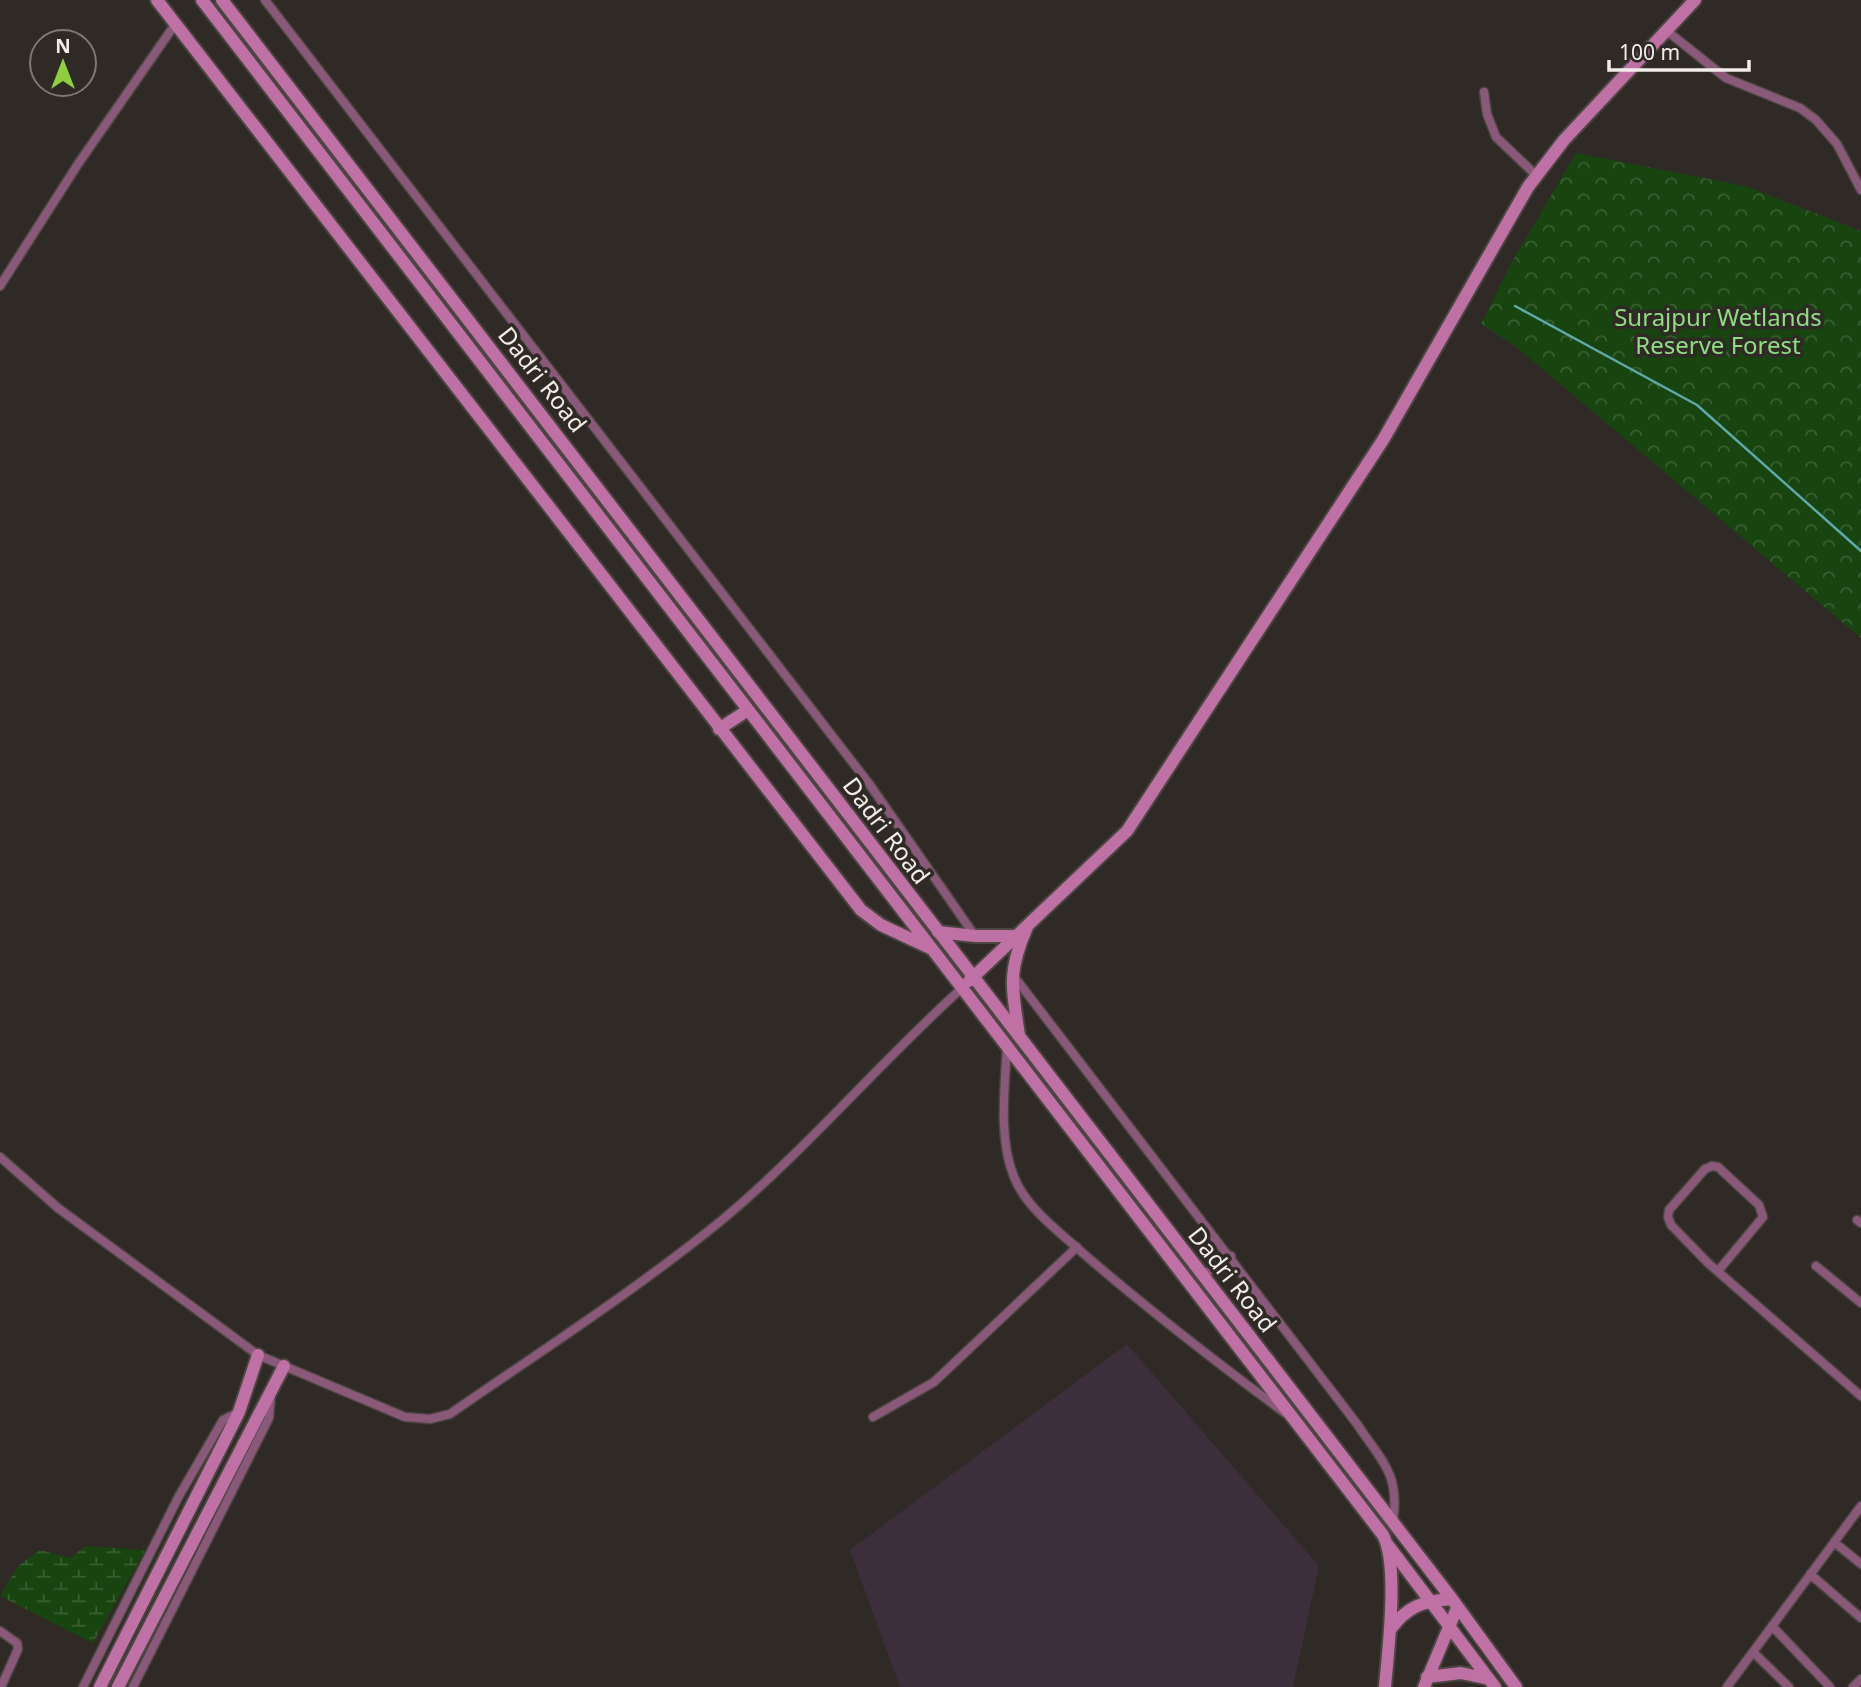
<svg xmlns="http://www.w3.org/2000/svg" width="1861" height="1687" viewBox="0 0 1861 1687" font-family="'Noto Sans',sans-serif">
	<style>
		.commercial { fill: #3c2e3b }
		.wetland { fill: url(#wetland-marsh) }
		.park { fill: url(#park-crowns) }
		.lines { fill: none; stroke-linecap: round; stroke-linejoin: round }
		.stream { stroke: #5fa9aa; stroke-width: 2.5 }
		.street-casing { stroke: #4b4541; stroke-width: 11 }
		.secondary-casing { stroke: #4b4541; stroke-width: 16 }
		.street { stroke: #8a5979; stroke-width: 8 }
		.secondary { stroke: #bf71a5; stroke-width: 12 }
		.labels { text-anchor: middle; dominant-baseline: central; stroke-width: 7; stroke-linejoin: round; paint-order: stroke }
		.park-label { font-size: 24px; fill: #8fdd83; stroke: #302a26 }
		.street-label { font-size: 24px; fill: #f1edea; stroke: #302a26 }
	</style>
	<defs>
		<pattern id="wetland-marsh" width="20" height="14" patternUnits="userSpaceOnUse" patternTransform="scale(1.75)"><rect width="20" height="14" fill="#184410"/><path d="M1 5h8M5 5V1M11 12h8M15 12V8" fill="none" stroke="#3a5f33"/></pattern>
		<pattern id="park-crowns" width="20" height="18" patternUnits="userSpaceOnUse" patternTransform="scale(1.75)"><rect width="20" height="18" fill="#184410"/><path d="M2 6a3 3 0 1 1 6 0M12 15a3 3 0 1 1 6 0" fill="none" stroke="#3a5f33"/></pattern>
	</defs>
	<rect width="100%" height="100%" fill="#302a26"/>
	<path class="commercial" d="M 1127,1344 L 1319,1566 L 1293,1687 L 900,1687 L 850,1550 Z"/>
	<path class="wetland" d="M 86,1546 L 145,1550 L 93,1643 L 0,1596 L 18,1566 L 40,1550 L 70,1558 Z"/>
	<path class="park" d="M 1576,153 L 1745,186 L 1861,231 L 1861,638 L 1515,346 L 1481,324 L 1509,267 Z"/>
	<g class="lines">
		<path class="stream" d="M 1515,306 L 1697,405 L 1861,551"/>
		<g class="street-casing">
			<path id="street" d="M 265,0 L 870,785 L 975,936
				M 1667,31 L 1726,78 L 1800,108 L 1816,120 L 1837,144 L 1861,190
				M 1484,92 L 1487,114 L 1496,137 L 1537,176
				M 0,286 L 78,164 L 176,23
				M 1013,975 L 1357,1424 C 1382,1462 1400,1473 1393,1522
				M 1007,1045 C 1005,1087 998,1138 1014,1177 C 1026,1208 1061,1233 1085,1255 C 1150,1311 1216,1362 1285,1413
				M 0,1157 L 58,1208 L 258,1355 L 405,1417 L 430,1419 L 450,1414 C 541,1351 636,1290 722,1220 C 807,1149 880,1062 962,988
				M 1857,1220 L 1861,1223
				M 1816,1266 L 1861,1303
				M 1718,1271 L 1763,1217 L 1759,1205 L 1718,1167 L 1712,1166 L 1705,1169 L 1669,1210 L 1668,1217 L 1671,1225 L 1708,1263 L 1861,1396
				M 1203,1275 L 1231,1256
				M 873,1417 L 934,1382 L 1077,1247
				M 1834,1542 L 1861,1564
				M 1810,1574 L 1861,1618
				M 1772,1626 L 1830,1687
				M 0,1631 L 17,1643 L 18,1649 L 1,1687
				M 1753,1652 L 1789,1687
				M 83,1687 L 179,1496 L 223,1420 L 239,1412
				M 133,1687 L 269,1418 L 271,1395
				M 1727,1687 L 1861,1506
				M 1853,1687 L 1861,1679"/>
		</g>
		<g class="secondary-casing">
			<path id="secondary" d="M 157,0 L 861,910 L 881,925 L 930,948
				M 202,0 L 1383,1535 C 1399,1565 1388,1651 1385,1687
				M 222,0 L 1452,1599 L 1516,1687
				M 719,729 L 748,710
				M 938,932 L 975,936 L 1014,936
				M 969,981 L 1127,831 L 1383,440 L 1528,187 L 1564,140 L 1695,0
				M 1019,1035 C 1012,987 1007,973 1027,927
				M 1388,1545 L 1495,1687
				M 1390,1630 C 1407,1606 1423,1601 1452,1599
				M 1427,1677 L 1461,1673 L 1489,1679
				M 100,1687 L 239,1412 L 258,1355
				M 118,1687 L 284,1366
				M 1424,1687 L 1457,1608"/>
		</g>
		<use href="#street" class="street"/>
		<use href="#secondary" class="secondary"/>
	</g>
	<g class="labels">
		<g class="park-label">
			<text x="1718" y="316">Surajpur Wetlands<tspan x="1718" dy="28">Reserve Forest</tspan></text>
		</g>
		<g class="street-label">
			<text transform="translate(543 379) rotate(52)">Dadri Road</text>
			<text transform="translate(887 830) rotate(53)">Dadri Road</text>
			<text transform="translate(1233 1279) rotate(52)">Dadri Road</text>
		</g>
	</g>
	<g transform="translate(63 63)"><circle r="33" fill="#302a26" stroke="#7d7874" stroke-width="2"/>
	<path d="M0-5L12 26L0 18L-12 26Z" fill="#8fcd41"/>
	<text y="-10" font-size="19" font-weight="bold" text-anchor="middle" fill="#f1edea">N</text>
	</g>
	<path d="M1609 60v10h140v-10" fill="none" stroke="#f1edea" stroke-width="3.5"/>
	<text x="1619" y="60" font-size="21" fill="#f1edea" stroke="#302a26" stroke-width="5" paint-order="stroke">100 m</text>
</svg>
